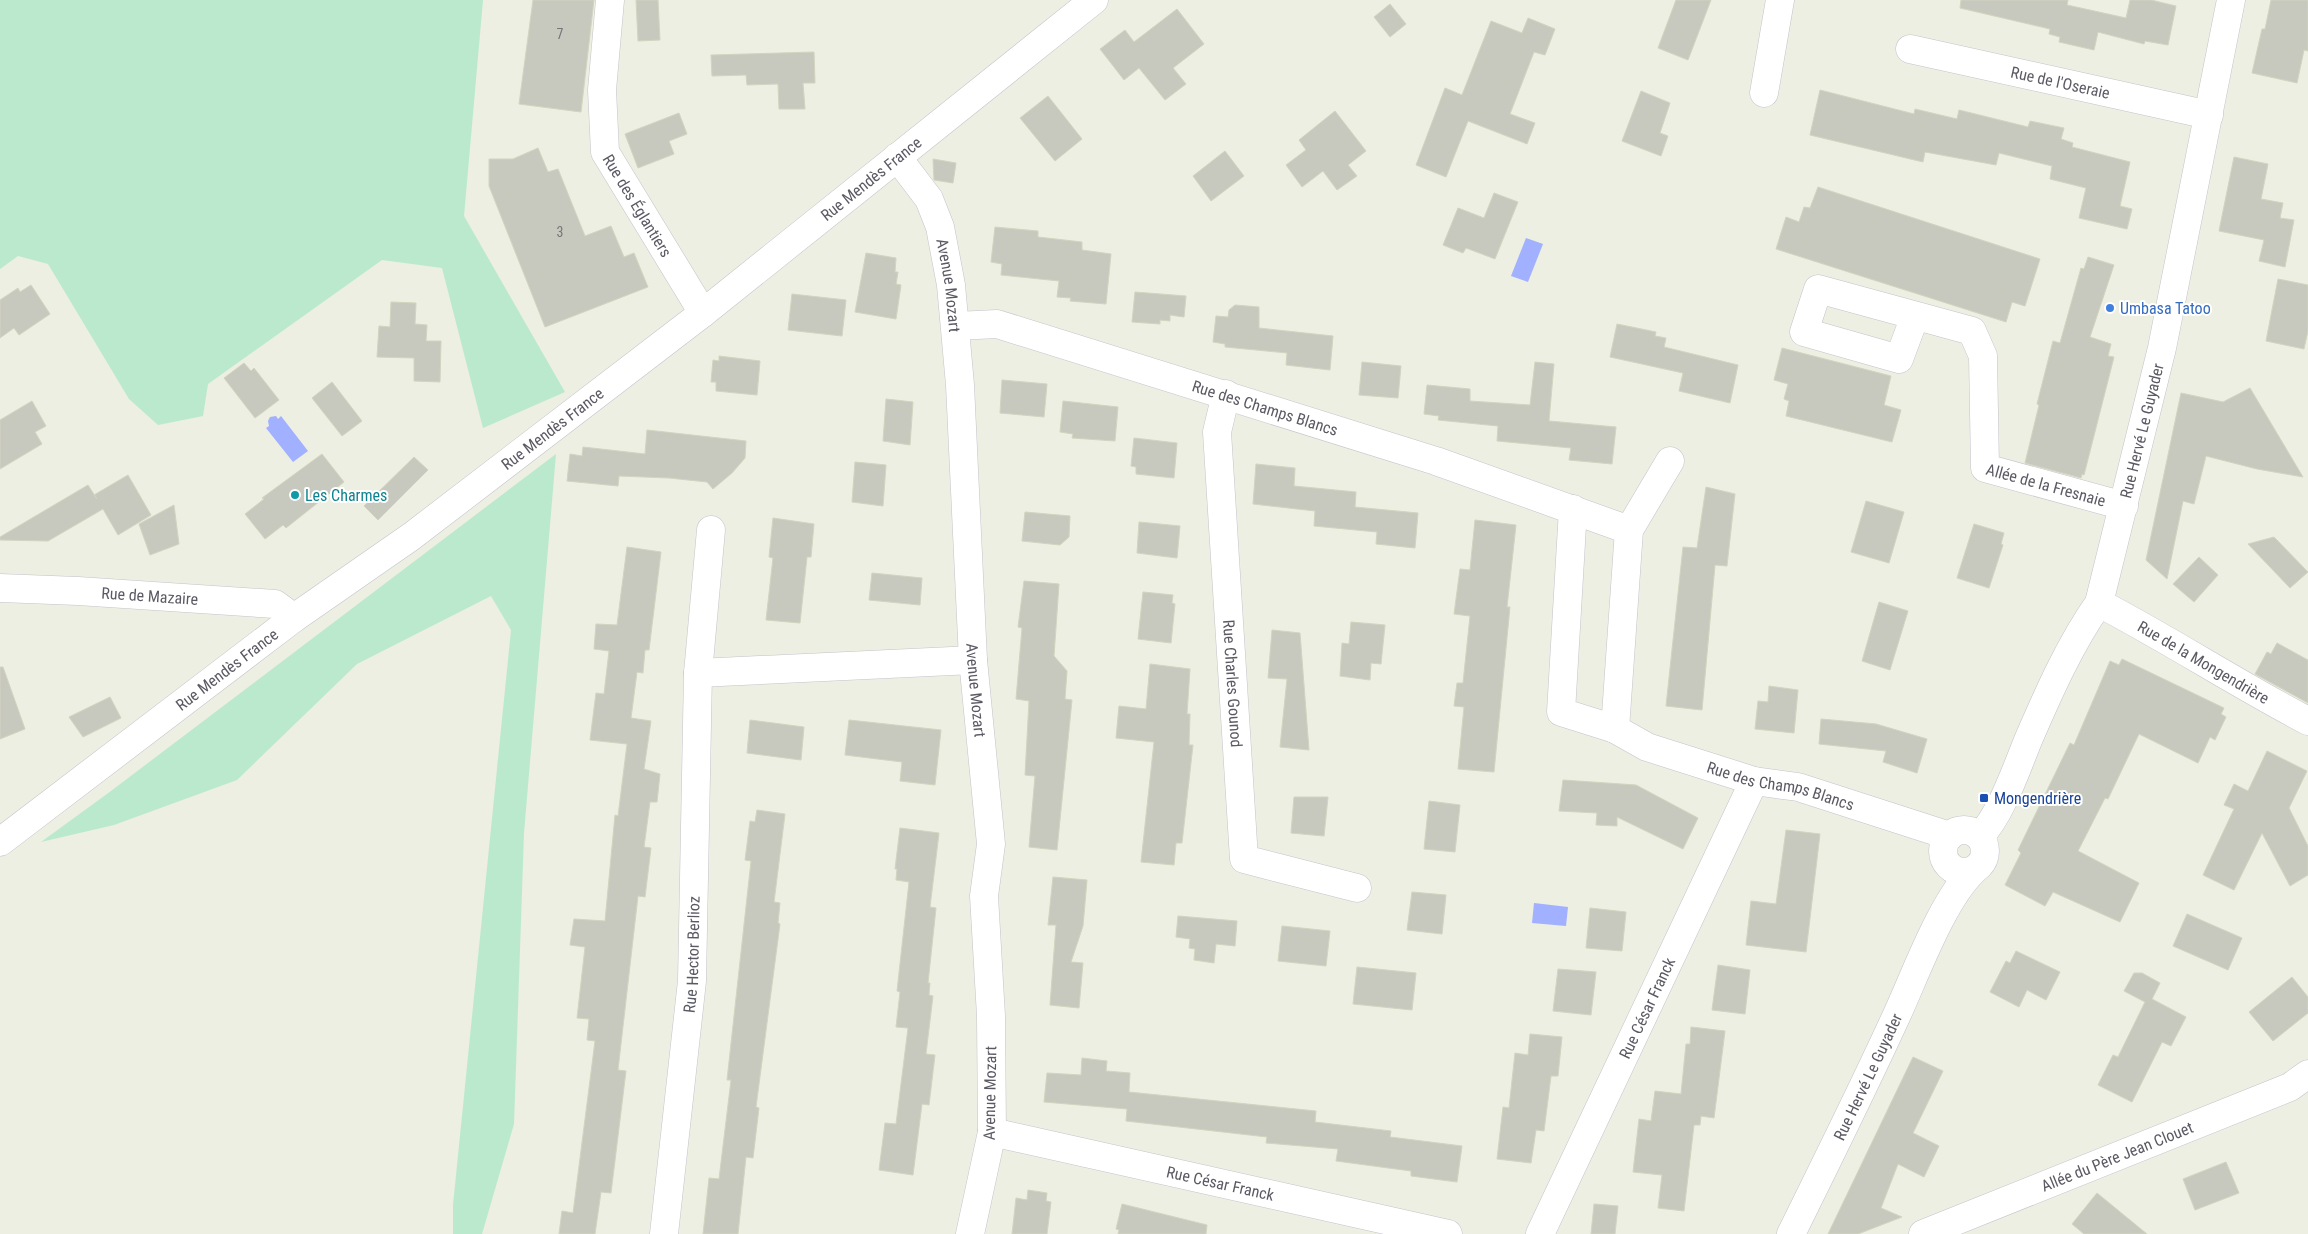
<svg xmlns="http://www.w3.org/2000/svg" width="2308" height="1234" viewBox="0 0 2308 1234" font-family="'Roboto Condensed',sans-serif">
	<style>
		.green { fill: #bbe9ce }
		.water { fill: #a1b0ff }
		.building { fill: #c8c9be; stroke: #d2d4bf }
		.lines { fill: none; stroke-linecap: round; stroke-linejoin: round }
		.minor-casing { stroke: #c4c3cc; stroke-width: 29 }
		.minor { stroke: #fff; stroke-width: 28 }
		.shop-dot { fill: #3f7fe0; stroke: #fff; stroke-width: 2 }
		.culture-dot { fill: #0f9aa8; stroke: #fff; stroke-width: 2 }
		.transit-dot { fill: #1a4fb4; stroke: #fff; stroke-width: 2 }
		.labels { text-anchor: middle; dominant-baseline: central; stroke-width: 4; stroke-linejoin: round; paint-order: stroke }
		.number-label { font-size: 14px; fill: #76767a }
		.street-label { font-size: 16px; fill: #5a5a64; stroke: #fff }
		.shop-label { font-size: 16px; fill: #366cbe; stroke: #fff; text-anchor: start }
		.culture-label { font-size: 16px; fill: #0d838f; stroke: #fff; text-anchor: start }
		.transit-label { font-size: 16px; fill: #164399; stroke: #fff; text-anchor: start }
	</style>
	<rect width="100%" height="100%" fill="#ecefe1"/>
	<path class="green" d="M 0,0 L 483,0 L 464,216 L 565,392 L 483,428 L 442,268 L 382,260 L 208,384 L 203,416 L 158,425 L 129,399 L 48,264 L 18,256 L 0,269 Z
		M 556,454 L 524,833 L 514,1124 L 482,1234 L 453,1234 L 453,1205 L 511,630 L 491,596 L 357,664 L 237,780 L 114,825 L 41,842 L 111,791 Z"/>
	<path class="water" d="M 1526,238 L 1543,244 L 1528,282 L 1511,276 Z
		M 276,416 L 278,419 L 281,416 L 308,451 L 293,462 L 266,428 L 269,426 L 268,421 L 270,417 Z
		M 1534,903 L 1568,907 L 1566,926 L 1532,923 Z"/>
	<path class="building" d="M 533,0 L 594,0 L 581,112 L 519,104 Z
		M 636,0 L 658,0 L 660,40 L 638,41 Z
		M 1676,0 L 1711,0 L 1688,60 L 1658,48 Z
		M 1961,0 L 2068,0 L 2067,5 L 2126,18 L 2130,0 L 2151,0 L 2176,6 L 2168,45 L 2145,41 L 2144,44 L 2098,32 L 2094,50 L 2059,42 L 2060,37 L 2049,34 L 2050,29 L 1960,8 Z
		M 2271,0 L 2308,0 L 2308,51 L 2304,50 L 2297,83 L 2252,73 L 2262,29 L 2265,29 Z
		M 1390,4 L 1406,24 L 1390,37 L 1374,17 Z
		M 1177,9 L 1204,44 L 1173,68 L 1186,84 L 1165,100 L 1139,68 L 1124,80 L 1100,49 L 1125,30 L 1134,42 Z
		M 1528,18 L 1555,29 L 1545,55 L 1534,52 L 1510,114 L 1535,123 L 1527,144 L 1468,121 L 1446,177 L 1416,165 L 1445,88 L 1462,95 L 1491,21 L 1522,33 Z
		M 814,52 L 815,83 L 803,83 L 805,109 L 779,109 L 778,84 L 747,85 L 746,75 L 712,76 L 711,55 Z
		M 1820,90 L 1914,114 L 1915,109 L 1957,119 L 1959,110 L 2028,127 L 2030,121 L 2064,128 L 2061,139 L 2073,143 L 2072,147 L 2130,162 L 2120,206 L 2132,209 L 2127,229 L 2079,218 L 2086,188 L 2050,179 L 2052,166 L 1999,153 L 1996,165 L 1925,152 L 1923,162 L 1810,135 Z
		M 1641,91 L 1670,103 L 1660,133 L 1668,136 L 1661,156 L 1622,141 Z
		M 1048,96 L 1082,139 L 1055,161 L 1020,118 Z
		M 1335,111 L 1366,151 L 1348,165 L 1357,176 L 1337,190 L 1323,171 L 1302,187 L 1286,165 L 1306,150 L 1299,140 Z
		M 679,113 L 687,134 L 669,141 L 674,154 L 638,168 L 625,134 Z
		M 538,148 L 548,172 L 558,169 L 585,236 L 611,226 L 624,257 L 634,253 L 648,287 L 545,327 L 489,186 L 489,159 L 513,159 Z
		M 1225,151 L 1244,176 L 1211,201 L 1193,176 Z
		M 2234,157 L 2268,164 L 2261,199 L 2283,203 L 2280,218 L 2294,220 L 2285,267 L 2259,261 L 2264,240 L 2219,231 Z
		M 933,159 L 956,163 L 953,183 L 934,180 Z
		M 1818,187 L 2040,259 L 2025,306 L 2012,302 L 2006,322 L 1776,249 L 1786,217 L 1799,222 L 1804,207 L 1810,208 Z
		M 1494,193 L 1518,202 L 1495,259 L 1466,248 L 1463,253 L 1443,245 L 1458,208 L 1484,218 Z
		M 995,227 L 1038,231 L 1038,237 L 1082,242 L 1082,250 L 1111,254 L 1106,304 L 1070,301 L 1071,298 L 1057,297 L 1059,281 L 1001,275 L 1002,264 L 991,262 Z
		M 866,253 L 896,258 L 895,272 L 898,272 L 896,284 L 901,285 L 896,319 L 855,312 Z
		M 2088,257 L 2114,265 L 2090,337 L 2111,344 L 2108,356 L 2114,357 L 2084,475 L 2082,474 L 2081,478 L 2025,463 L 2039,405 L 2037,404 L 2053,341 L 2060,343 L 2081,268 L 2084,269 Z
		M 2278,279 L 2308,285 L 2308,331 L 2304,349 L 2266,341 Z
		M 31,285 L 50,314 L 19,335 L 14,328 L 0,338 L 0,300 L 18,288 L 20,292 Z
		M 1135,292 L 1186,296 L 1184,317 L 1170,315 L 1170,321 L 1160,320 L 1160,324 L 1132,322 Z
		M 792,294 L 846,300 L 842,336 L 788,330 Z
		M 391,302 L 416,303 L 415,324 L 427,325 L 426,341 L 441,341 L 440,382 L 414,381 L 414,358 L 377,357 L 379,326 L 390,327 Z
		M 1235,305 L 1259,307 L 1259,328 L 1333,336 L 1330,370 L 1286,365 L 1287,353 L 1225,347 L 1225,344 L 1213,342 L 1216,316 L 1228,317 L 1229,310 Z
		M 1617,324 L 1656,332 L 1655,336 L 1666,338 L 1664,347 L 1738,365 L 1730,403 L 1679,391 L 1683,373 L 1610,357 Z
		M 1782,348 L 1891,376 L 1884,405 L 1901,410 L 1892,442 L 1786,416 L 1789,401 L 1784,399 L 1788,384 L 1774,380 Z
		M 719,356 L 760,361 L 757,395 L 716,391 L 716,382 L 711,382 L 713,360 L 719,361 Z
		M 1362,362 L 1401,366 L 1398,398 L 1359,395 Z
		M 1535,362 L 1554,364 L 1549,421 L 1616,427 L 1612,464 L 1569,460 L 1571,448 L 1497,441 L 1498,426 L 1438,420 L 1439,416 L 1424,414 L 1427,385 L 1470,389 L 1470,401 L 1530,405 Z
		M 244,363 L 251,371 L 254,368 L 279,400 L 255,418 L 224,378 Z
		M 1002,380 L 1047,384 L 1044,417 L 1000,413 Z
		M 332,382 L 362,421 L 342,436 L 312,398 Z
		M 2250,388 L 2303,477 L 2257,469 L 2206,456 L 2194,504 L 2183,501 L 2167,579 L 2146,560 L 2181,393 L 2223,402 Z
		M 886,399 L 913,402 L 910,445 L 883,441 Z
		M 32,401 L 46,426 L 35,432 L 42,444 L 0,469 L 0,420 Z
		M 1063,401 L 1118,407 L 1115,441 L 1072,438 L 1073,434 L 1060,432 Z
		M 647,430 L 746,441 L 745,458 L 732,473 L 713,489 L 707,482 L 669,478 L 619,476 L 618,486 L 567,481 L 570,454 L 582,456 L 583,447 L 645,454 Z
		M 1134,438 L 1177,443 L 1174,478 L 1136,474 L 1136,467 L 1131,466 Z
		M 322,454 L 344,482 L 286,528 L 283,525 L 265,539 L 245,514 L 264,499 L 262,498 Z
		M 414,457 L 428,470 L 378,520 L 364,506 Z
		M 855,462 L 886,465 L 883,506 L 852,502 Z
		M 1256,464 L 1295,468 L 1294,486 L 1356,492 L 1355,507 L 1418,513 L 1415,548 L 1376,544 L 1377,532 L 1314,526 L 1315,511 L 1253,504 Z
		M 128,475 L 151,515 L 118,535 L 103,509 L 48,541 L 0,540 L 0,537 L 88,485 L 97,499 L 94,495 Z
		M 1706,487 L 1735,494 L 1727,566 L 1715,565 L 1702,710 L 1666,706 L 1683,547 L 1697,548 Z
		M 1866,501 L 1904,512 L 1889,563 L 1851,552 Z
		M 174,505 L 179,544 L 150,555 L 139,524 Z
		M 1025,512 L 1070,516 L 1069,537 L 1060,545 L 1022,541 Z
		M 773,518 L 814,524 L 811,557 L 807,557 L 800,623 L 766,620 L 773,558 L 769,557 Z
		M 1475,520 L 1516,525 L 1507,607 L 1510,607 L 1494,772 L 1458,769 L 1464,707 L 1454,706 L 1457,683 L 1463,683 L 1470,616 L 1454,614 L 1460,569 L 1470,570 Z
		M 1139,522 L 1180,526 L 1177,558 L 1137,553 Z
		M 1974,524 L 2004,533 L 2001,544 L 2003,545 L 1989,588 L 1957,578 Z
		M 2274,537 L 2308,572 L 2290,588 L 2248,544 Z
		M 627,547 L 661,552 L 649,650 L 645,650 L 643,673 L 637,672 L 631,718 L 651,721 L 644,769 L 660,774 L 657,802 L 650,802 L 644,847 L 651,848 L 645,897 L 638,896 L 618,1070 L 626,1071 L 611,1193 L 601,1192 L 595,1234 L 559,1234 L 562,1211 L 573,1213 L 595,1041 L 587,1040 L 589,1019 L 577,1018 L 585,947 L 570,945 L 574,919 L 605,921 L 615,815 L 618,816 L 627,744 L 590,740 L 596,693 L 604,694 L 609,651 L 594,649 L 596,624 L 617,625 Z
		M 2199,557 L 2218,575 L 2194,602 L 2173,584 Z
		M 872,573 L 922,578 L 920,605 L 869,600 Z
		M 1024,581 L 1059,584 L 1054,656 L 1067,671 L 1065,699 L 1072,700 L 1057,850 L 1029,847 L 1035,776 L 1025,775 L 1029,701 L 1016,699 L 1022,628 L 1018,627 Z
		M 1143,592 L 1173,595 L 1172,603 L 1175,604 L 1171,643 L 1138,639 Z
		M 1879,602 L 1908,611 L 1890,670 L 1862,661 Z
		M 1351,622 L 1385,625 L 1381,664 L 1371,663 L 1370,680 L 1340,676 L 1342,643 L 1349,644 Z
		M 1272,630 L 1300,633 L 1309,750 L 1280,747 L 1287,679 L 1268,678 Z
		M 2277,643 L 2308,660 L 2308,703 L 2255,674 L 2267,652 L 2271,654 Z
		M 2122,659 L 2224,708 L 2221,714 L 2226,717 L 2215,740 L 2210,737 L 2198,763 L 2139,734 L 2108,799 L 2105,798 L 2078,851 L 2139,883 L 2120,922 L 2053,892 L 2045,906 L 2005,885 L 2021,853 L 2018,850 L 2070,743 L 2074,745 L 2110,661 L 2119,665 Z
		M 1150,664 L 1190,669 L 1187,714 L 1190,714 L 1189,745 L 1193,745 L 1182,843 L 1176,843 L 1174,865 L 1141,862 L 1154,742 L 1116,738 L 1119,706 L 1146,709 Z
		M 0,667 L 3,667 L 25,729 L 0,739 Z
		M 1769,686 L 1798,690 L 1794,733 L 1755,729 L 1758,701 L 1768,702 Z
		M 110,697 L 121,718 L 83,737 L 69,717 Z
		M 1821,719 L 1876,724 L 1927,739 L 1917,773 L 1883,762 L 1886,751 L 1819,744 Z
		M 750,720 L 804,727 L 801,760 L 747,753 Z
		M 849,720 L 941,730 L 935,785 L 900,781 L 902,762 L 845,755 Z
		M 2267,751 L 2307,771 L 2289,808 L 2308,846 L 2308,875 L 2290,886 L 2262,833 L 2234,890 L 2203,875 L 2234,809 L 2224,805 L 2234,784 L 2248,791 Z
		M 1563,780 L 1636,785 L 1698,818 L 1683,849 L 1617,817 L 1617,826 L 1596,825 L 1597,813 L 1559,811 Z
		M 1294,797 L 1328,797 L 1324,836 L 1291,833 Z
		M 1429,801 L 1460,805 L 1455,852 L 1424,849 Z
		M 757,810 L 785,814 L 774,902 L 780,903 L 778,923 L 780,924 L 756,1107 L 759,1108 L 753,1158 L 746,1157 L 738,1234 L 703,1234 L 709,1178 L 719,1179 L 731,1080 L 727,1080 L 751,861 L 745,860 L 750,821 L 755,822 Z
		M 900,828 L 939,833 L 930,907 L 936,908 L 928,983 L 930,983 L 929,995 L 933,996 L 926,1054 L 935,1055 L 929,1105 L 922,1104 L 913,1175 L 879,1170 L 885,1123 L 896,1124 L 908,1028 L 896,1027 L 900,992 L 897,991 L 909,882 L 896,880 L 897,869 L 895,869 Z
		M 1786,830 L 1820,834 L 1806,952 L 1746,945 L 1751,901 L 1776,904 Z
		M 1053,877 L 1087,880 L 1083,926 L 1071,962 L 1083,963 L 1079,1008 L 1050,1005 L 1056,925 L 1048,925 Z
		M 1412,892 L 1446,895 L 1442,934 L 1407,930 Z
		M 1590,908 L 1626,912 L 1622,951 L 1586,948 Z
		M 2187,914 L 2242,938 L 2228,970 L 2173,946 Z
		M 1178,916 L 1237,921 L 1235,946 L 1216,944 L 1214,963 L 1194,960 L 1195,949 L 1189,948 L 1190,939 L 1176,937 Z
		M 1282,926 L 1330,931 L 1326,966 L 1278,961 Z
		M 2016,951 L 2060,972 L 2046,1000 L 2027,990 L 2019,1007 L 1990,992 L 2006,961 L 2010,963 Z
		M 1718,965 L 1750,970 L 1745,1014 L 1712,1010 Z
		M 1357,967 L 1416,973 L 1412,1010 L 1353,1004 Z
		M 1558,969 L 1596,972 L 1591,1015 L 1553,1011 Z
		M 2134,973 L 2142,973 L 2160,983 L 2152,999 L 2186,1017 L 2171,1046 L 2162,1042 L 2132,1102 L 2098,1085 L 2113,1055 L 2118,1057 L 2145,1002 L 2124,991 Z
		M 2292,977 L 2308,997 L 2308,1013 L 2273,1041 L 2249,1012 Z
		M 1691,1027 L 1725,1031 L 1714,1118 L 1701,1116 L 1700,1125 L 1694,1125 L 1684,1211 L 1658,1208 L 1662,1175 L 1633,1172 L 1639,1119 L 1651,1121 L 1655,1091 L 1681,1094 L 1686,1044 L 1690,1044 Z
		M 1530,1034 L 1562,1037 L 1558,1076 L 1551,1076 L 1544,1131 L 1536,1130 L 1531,1163 L 1497,1159 L 1503,1107 L 1509,1108 L 1515,1053 L 1528,1055 Z
		M 1913,1057 L 1943,1071 L 1913,1133 L 1939,1146 L 1924,1177 L 1898,1164 L 1881,1208 L 1902,1217 L 1858,1234 L 1828,1234 Z
		M 1082,1058 L 1107,1061 L 1106,1071 L 1130,1073 L 1129,1092 L 1316,1111 L 1315,1122 L 1391,1131 L 1390,1137 L 1462,1146 L 1457,1182 L 1411,1176 L 1411,1171 L 1336,1161 L 1338,1149 L 1266,1143 L 1267,1137 L 1126,1121 L 1127,1109 L 1044,1102 L 1047,1073 L 1081,1075 Z
		M 2226,1162 L 2239,1193 L 2195,1210 L 2183,1179 Z
		M 1028,1190 L 1047,1193 L 1046,1201 L 1051,1202 L 1047,1234 L 1012,1234 L 1016,1198 L 1027,1200 Z
		M 2097,1193 L 2147,1234 L 2084,1234 L 2072,1224 Z
		M 1122,1204 L 1207,1225 L 1206,1234 L 1118,1234 L 1119,1230 L 1116,1229 Z
		M 1594,1204 L 1618,1206 L 1615,1234 L 1591,1234 Z"/>
	<g class="lines">
		<g class="minor-casing">
			<g id="minor">
				<path id="s1" d="M 610,0 L 602,90 L 605,152 L 703,313"/>
				<path id="s2" d="M 1910,49 L 2209,115"/>
				<path d="M 1764,93 L 1780,0"/>
				<path id="s3" d="M 897,157 L 929,199 L 940,227 L 951,285 L 960,385 L 973,660 L 991,844 L 984,896 L 991,1016 L 992,1132 L 970,1234"/>
				<path id="s4" d="M 1915,316 L 1899,359 L 1804,332 L 1818,289 L 1972,331 L 1983,356 L 1985,468 L 2124,506"/>
				<path id="s5" d="M 956,326 L 997,324 L 1436,461 L 1629,530 L 1615,729"/>
				<path id="s6" d="M 1226,394 L 1217,432 L 1244,859 L 1357,888"/>
				<path id="s7" d="M 1573,509 L 1561,712 L 1615,729 L 1647,747 L 1754,781 L 1798,787 L 1950,836"/>
				<path d="M 1629,530 L 1670,461"/>
				<path id="s8" d="M 0,588 L 78,591 L 275,604 L 294,618"/>
				<path id="s9" d="M 2099,603 C 2170,640 2237,684 2308,721"/>
				<path d="M 698,673 L 711,530"/>
				<circle cx="1964" cy="851" r="21"/>
				<path id="s10" d="M 1980,836 C 2001,815 2017,767 2029,738 C 2049,692 2070,644 2099,603 L 2162,348 L 2231,0"/>
				<path id="s11" d="M 0,842 L 294,618 L 412,536 L 703,313 L 1094,0"/>
				<path id="s12" d="M 992,1132 L 1448,1234"/>
				<path id="s13" d="M 664,1234 L 692,981 L 698,673 L 973,660"/>
				<path id="s14" d="M 1540,1234 L 1754,781"/>
				<path id="s15" d="M 1791,1234 C 1826,1163 1861,1093 1894,1021 C 1914,979 1941,901 1974,870"/>
				<path id="s16" d="M 1923,1234 L 2290,1087 L 2308,1074"/>
			</g>
		</g>
		<use href="#minor" class="minor"/>
	</g>
	<circle class="shop-dot" cx="2110" cy="308" r="5"/>
	<circle class="culture-dot" cx="295" cy="495" r="5"/>
	<rect class="transit-dot" x="1979" y="793" width="10" height="10" rx="2.5"/>
	<g class="labels">
		<g class="number-label">
			<text x="560" y="34">7</text>
			<text x="560" y="232">3</text>
		</g>
		<g class="street-label">
			<text stroke="none"><textPath href="#s2" startOffset="154">Rue de l'Oseraie</textPath></text>
			<text stroke="none"><textPath href="#s11" startOffset="1095">Rue Mendès France</textPath></text>
			<text stroke="none"><textPath href="#s1" startOffset="215">Rue des Églantiers</textPath></text>
			<text stroke="none"><textPath href="#s3" startOffset="142">Avenue Mozart</textPath></text>
			<text stroke="none"><textPath href="#s5" startOffset="322">Rue des Champs Blancs</textPath></text>
			<text stroke="none"><textPath href="#s11" startOffset="690">Rue Mendès France</textPath></text>
			<text stroke="none"><textPath href="#s10" startOffset="440">Rue Hervé Le Guyader</textPath></text>
			<text stroke="none"><textPath href="#s4" startOffset="552">Allée de la Fresnaie</textPath></text>
			<text stroke="none"><textPath href="#s8" startOffset="150">Rue de Mazaire</textPath></text>
			<text stroke="none"><textPath href="#s9" startOffset="120">Rue de la Mongendrière</textPath></text>
			<text stroke="none"><textPath href="#s11" startOffset="285">Rue Mendès France</textPath></text>
			<text stroke="none"><textPath href="#s6" startOffset="291">Rue Charles Gounod</textPath></text>
			<text stroke="none"><textPath href="#s3" startOffset="548">Avenue Mozart</textPath></text>
			<text stroke="none"><textPath href="#s7" startOffset="436">Rue des Champs Blancs</textPath></text>
			<text stroke="none"><textPath href="#s13" startOffset="281">Rue Hector Berlioz</textPath></text>
			<text stroke="none"><textPath href="#s14" startOffset="250">Rue César Franck</textPath></text>
			<text stroke="none"><textPath href="#s15" startOffset="175">Rue Hervé Le Guyader</textPath></text>
			<text transform="translate(990 1093) rotate(-89)">Avenue Mozart</text>
			<text stroke="none"><textPath href="#s16" startOffset="209">Allée du Père Jean Clouet</textPath></text>
			<text stroke="none"><textPath href="#s12" startOffset="234">Rue César Franck</textPath></text>
		</g>
		<g class="shop-label">
			<text x="2120" y="308">Umbasa Tatoo</text>
		</g>
		<g class="culture-label">
			<text x="305" y="495">Les Charmes</text>
		</g>
		<g class="transit-label">
			<text x="1994" y="798">Mongendrière</text>
		</g>
	</g>
</svg>
